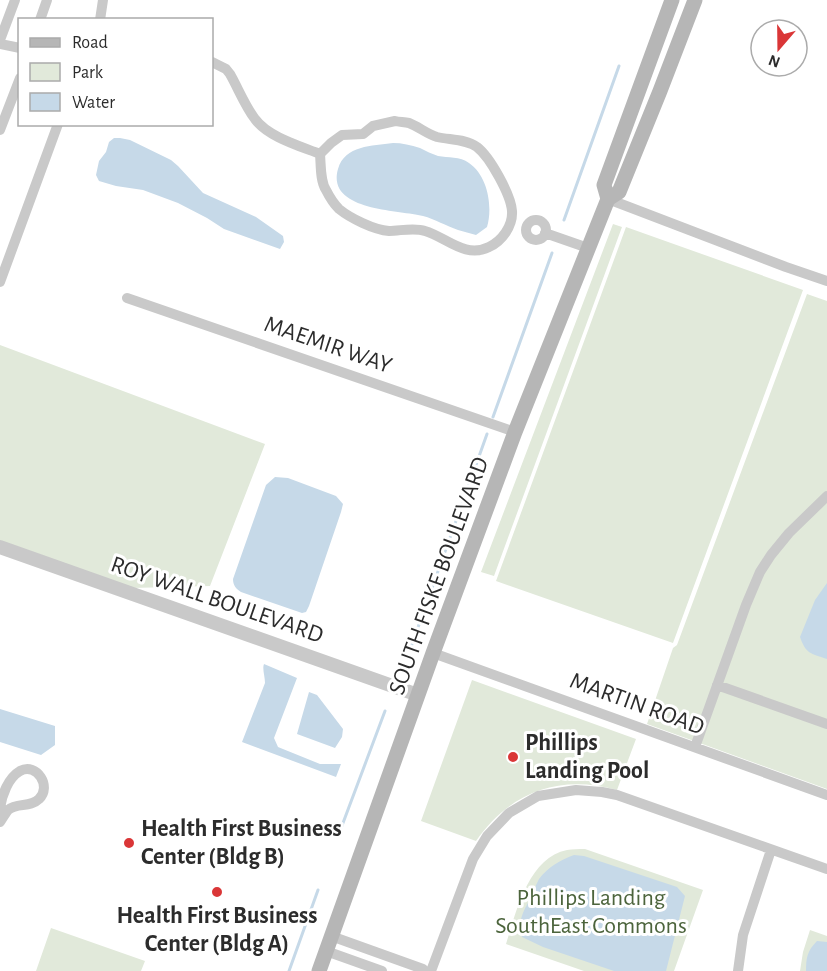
<svg xmlns="http://www.w3.org/2000/svg" width="827" height="971" viewBox="0 0 827 971" font-family="'Alegreya Sans',sans-serif">
	<style>
		.green { fill: #e1e9da }
		.water { fill: #c6d9e8 }
		.lines { fill: none; stroke-linecap: round; stroke-linejoin: round }
		.stream { stroke: #c6d9e8; stroke-width: 3 }
		.minor { stroke: #c9c9c9; stroke-width: 10 }
		.tertiary { stroke: #c9c9c9; stroke-width: 14 }
		.secondary { stroke: #b6b6b6; stroke-width: 15 }
		.poi-dot { fill: #da3637; stroke: #fff; stroke-width: 2 }
		.labels { text-anchor: middle; dominant-baseline: central; stroke-width: 6; stroke-linejoin: round; paint-order: stroke }
		.street-label { font-size: 24px; fill: #2c2c2c; stroke: #fff }
		.poi-label { font-size: 24px; font-weight: bold; fill: #2c2c2c; stroke: #fff; text-anchor: start }
		.park-label { font-size: 24px; fill: #4c643c; stroke: #fff }
	</style>
	<rect width="100%" height="100%" fill="#fff"/>
	<path class="green" d="M 613,224 L 622,227 L 494,576 L 481,572 Z
		M 626,227 L 803,290 L 673,643 L 496,581 Z
		M 807,294 L 827,301 L 827,789 L 647,724 L 673,648 L 677,645 Z
		M 0,345 L 265,444 L 210,586 L 132,588 L 0,541 Z
		M 472,680 L 636,739 L 617,790 C 559,774 510,792 476,841 L 421,821 Z
		M 585,849 L 703,890 L 674,971 L 584,971 L 506,944 C 516,912 528,858 567,850 C 572,849 579,849 585,849 Z
		M 51,928 L 145,961 L 141,971 L 36,971 Z
		M 810,930 L 827,936 L 827,971 L 800,971 L 803,952 Z"/>
	<path class="water" d="M 114,138 L 120,138 L 130,140 L 171,160 L 178,166 L 203,193 L 256,217 L 283,236 L 284,242 L 280,249 L 224,229 L 207,218 L 178,203 L 143,190 L 116,186 L 99,181 L 96,175 L 99,161 L 106,152 L 109,142 Z
		M 393,143 C 402,143 411,145 420,148 C 426,151 432,154 438,156 C 448,158 460,156 469,163 C 488,176 493,207 487,227 L 476,235 C 470,233 464,232 458,230 C 446,226 435,219 423,216 C 398,210 326,211 338,169 C 345,145 372,146 393,143 Z
		M 275,477 L 288,478 L 336,496 L 343,504 L 341,512 L 309,606 L 306,612 L 302,613 L 241,592 C 236,589 233,585 233,579 L 266,485 Z
		M 827,583 L 827,659 C 810,653 806,654 800,637 L 815,600 Z
		M 264,664 L 297,678 L 274,738 L 278,747 L 320,764 L 341,764 L 336,777 L 242,742 L 265,683 C 265,677 262,668 264,664 Z
		M 309,692 L 317,695 L 343,729 L 342,737 L 335,748 L 297,734 Z
		M 0,709 L 55,726 L 55,745 L 41,755 L 0,742 Z
		M 574,855 L 584,856 L 677,887 L 685,896 L 666,971 L 614,971 L 543,947 L 522,937 C 518,921 522,914 529,901 C 533,894 535,886 539,879 C 548,867 560,860 574,855 Z
		M 817,941 L 827,942 L 827,971 L 806,971 C 806,958 807,951 817,941 Z"/>
	<g class="lines">
		<path class="stream" d="M 564,220 L 619,66
			M 493,417 L 552,253
			M 411,647 L 487,434
			M 340,831 L 385,711
			M 289,971 L 318,890"/>
		<path class="minor" d="M 40,20 L 47,0
			M 100,20 L 103,0
			M 0,40 L 15,0
			M 0,44 L 20,48
			M 212,62 L 226,69 L 230,74 C 238,88 245,106 255,119 C 268,137 300,146 320,154
			M 395,121 C 399,122 404,122 409,123 C 419,127 427,134 437,137 C 450,140 466,139 477,147 C 490,157 511,195 512,211 C 513,226 502,241 489,247 C 465,259 446,237 425,231 C 414,227 400,231 389,231 C 374,230 350,218 339,209 C 334,204 329,196 326,190 C 320,181 321,165 320,154 L 331,143 L 342,135 L 363,134 L 373,126 Z
			M 0,130 L 20,78
			M 608,199 L 786,267 L 827,281
			M526 230a10 10 0 1 1 20 0a10 10 0 1 1-20 0Z
			M 545,233 L 588,248
			M 0,282 L 58,124
			M 127,298 L 515,432
			M 433,653 L 827,795
			M 717,685 L 827,724
			M 695,747 L 746,605 L 760,572 L 771,555 L 789,533 L 827,496
			M 0,808 C 2,795 8,778 20,771 C 37,762 52,787 39,799 C 30,808 17,802 8,810 C 5,814 2,819 0,822
			M 331,936 L 423,969 L 424,971
			M 326,951 L 382,971
			M 431,971 L 473,859 L 487,836 L 509,813 L 538,796 L 576,790 L 602,792 L 617,795 L 827,869
			M 738,971 L 743,935 L 771,850"/>
		<path class="tertiary" d="M 0,547 L 418,695"/>
		<path class="secondary" d="M 608,199 L 604,185 L 672,0
			M 319,971 L 433,653 L 515,432 L 608,199 L 619,192 L 660,91 L 695,0"/>
	</g>
	<g class="poi-dot">
		<circle cx="513" cy="757" r="6"/>
		<circle cx="129" cy="843" r="6"/>
		<circle cx="217" cy="892" r="6"/>
	</g>
	<g class="labels">
		<g class="street-label">
			<text transform="translate(328 345) rotate(19)">MAEMIR WAY</text>
			<text transform="translate(439 576) rotate(-70)">SOUTH FISKE BOULEVARD</text>
			<text transform="translate(217 600) rotate(19)">ROY WALL BOULEVARD</text>
			<text transform="translate(637 704) rotate(20)">MARTIN ROAD</text>
		</g>
		<g class="poi-label">
			<text x="525" y="743">Phillips<tspan x="525" dy="28">Landing Pool</tspan></text>
			<text x="141" y="829">Health First Business<tspan x="141" dy="28">Center (Bldg B)</tspan></text>
			<text x="217" y="916" text-anchor="middle">Health First Business<tspan x="217" dy="28">Center (Bldg A)</tspan></text>
		</g>
		<g class="park-label">
			<text x="591" y="898">Phillips Landing<tspan x="591" dy="28">SouthEast Commons</tspan></text>
		</g>
	</g>
	<rect x="18" y="18" width="195" height="108" fill="#ffffff" stroke="#ababab" stroke-width="1.5"/>
	<rect x="30" y="38" width="30" height="9" fill="#b6b6b6" stroke="#ababab" stroke-width="1.5"/>
	<text x="72" y="48" font-size="18" fill="#2c2c2c">Road</text>
	<rect x="30" y="63" width="30" height="18" fill="#e1e9da" stroke="#ababab" stroke-width="1.5"/>
	<text x="72" y="78" font-size="18" fill="#2c2c2c">Park</text>
	<rect x="30" y="93" width="30" height="18" fill="#c6d9e8" stroke="#ababab" stroke-width="1.5"/>
	<text x="72" y="108" font-size="18" fill="#2c2c2c">Water</text>
	<g transform="translate(779 48) rotate(200)"><circle r="28" fill="#ffffff" stroke="#ababab" stroke-width="1.5"/>
	<path d="M0-4.5L10 22L0 15L-10 22Z" fill="#da3637"/>
	<text y="-9" font-size="16" font-weight="bold" text-anchor="middle" fill="#2c2c2c">N</text>
	</g>
</svg>
